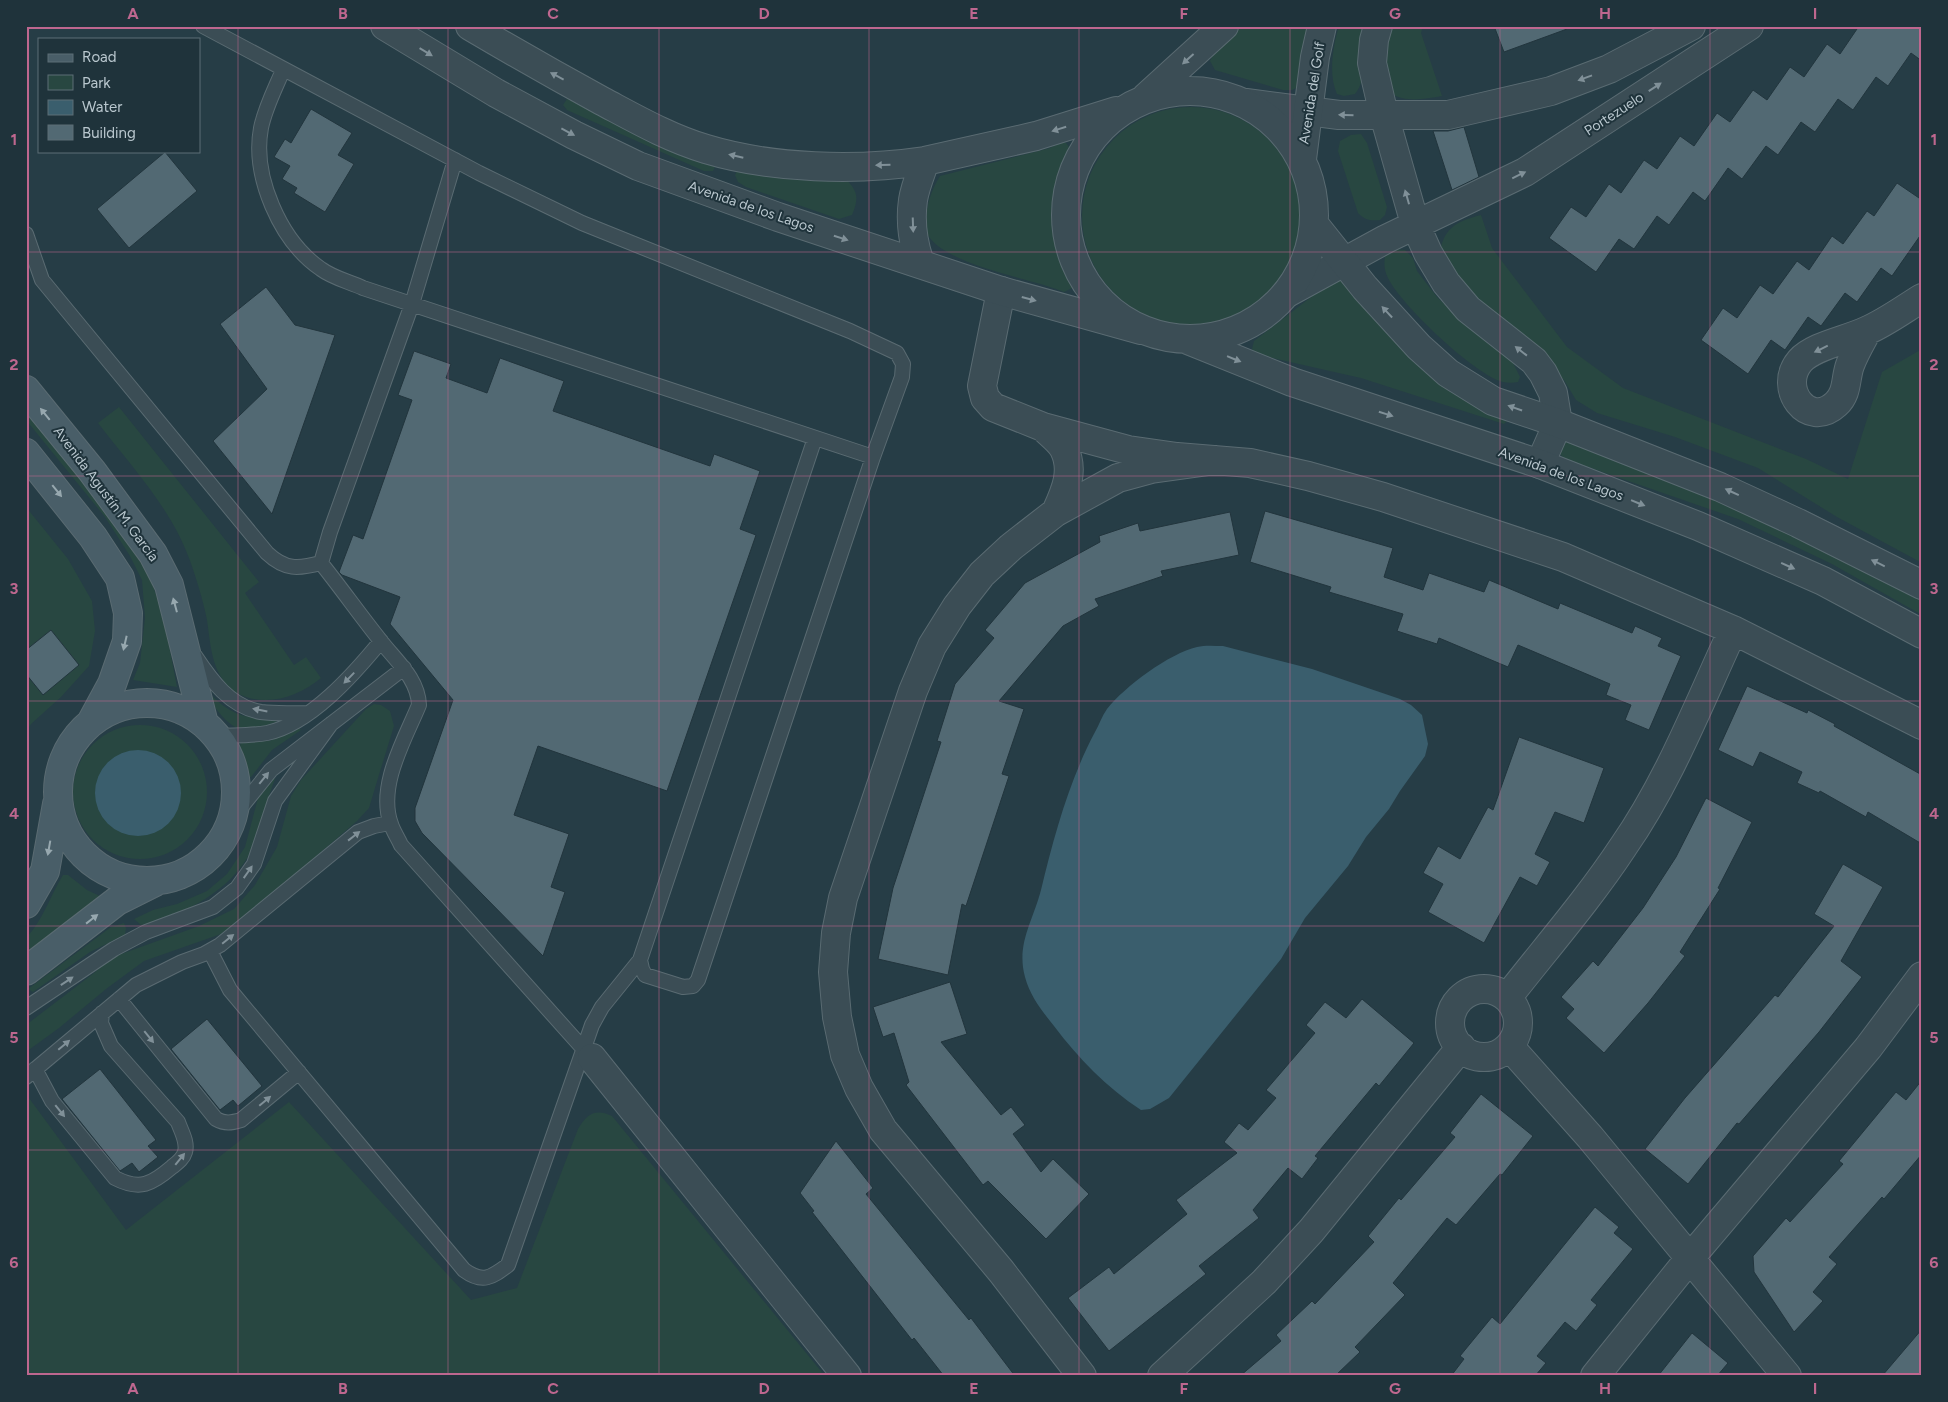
<svg xmlns="http://www.w3.org/2000/svg" width="1948" height="1402" viewBox="0 0 1948 1402" font-family="Figtree,sans-serif">
	<style>
		.green { fill: #284741 }
		.water { fill: #3a5e6d }
		.building { fill: #526973; stroke: #22353d }
		.lines { fill: none; stroke-linecap: round; stroke-linejoin: round }
		.service-casing { stroke: #5a6b72; stroke-width: 16 }
		.minor-casing { stroke: #5a6b72; stroke-width: 30 }
		.tertiary-casing { stroke: #5a6b72; stroke-width: 30 }
		.secondary-casing { stroke: #5a6b72; stroke-width: 30 }
		.service { stroke: #3b4d55; stroke-width: 14 }
		.minor { stroke: #3b4d55; stroke-width: 28 }
		.tertiary { stroke: #3b4d55; stroke-width: 28 }
		.secondary { stroke: #495e68; stroke-width: 28 }
		.oneway { fill: #809098 }
		.oneway2 { fill: #97a8af }
		.grid { fill: none; stroke: #be678f; stroke-width: 1; stroke-opacity: 0.55 }
		.labels { text-anchor: middle; dominant-baseline: central; stroke-width: 4; stroke-linejoin: round; paint-order: stroke }
		.street-label { font-size: 14px; fill: #b9c7ce; stroke: #1f333b }
		.neatline { fill: none; stroke: #be678f; stroke-width: 2 }
		.grid-label { font-size: 16px; text-anchor: middle; font-weight: bold; fill: #be678f }
	</style>
	<rect width="100%" height="100%" fill="#263d46"/>
	<path class="green" d="M 1242,26 L 1309,26 L 1298,87 L 1292,90 L 1283,90 L 1215,70 L 1210,61 L 1213,55 Z
		M 1339,26 L 1363,26 C 1362,36 1360,46 1359,55 C 1358,72 1367,79 1355,94 L 1344,96 L 1337,94 C 1328,75 1333,46 1339,26 Z
		M 1385,26 L 1423,26 L 1421,33 L 1442,96 C 1424,99 1406,103 1390,93 L 1382,35 Z
		M 571,98 L 716,165 L 713,171 L 704,171 L 567,110 L 563,105 L 567,99 Z
		M1082 216a109 109 0 1 1 218 0a109 109 0 1 1-218 0Z
		M 1361,134 L 1367,143 L 1387,207 L 1385,215 L 1380,220 C 1370,221 1365,220 1358,213 L 1338,151 L 1340,141 L 1351,135 Z
		M 1060,143 L 1066,143 L 1069,147 C 1064,159 1058,172 1056,184 C 1052,215 1055,253 1073,280 L 1072,288 L 1064,292 C 1032,278 939,265 926,231 C 925,228 926,223 926,220 C 927,203 931,191 940,176 L 1050,148 Z
		M 738,169 L 843,176 C 857,190 860,196 852,215 L 839,219 L 746,187 L 738,182 L 735,175 Z
		M 1481,215 L 1492,248 L 1567,347 L 1623,388 L 1806,459 L 1848,479 L 1882,372 L 1922,349 L 1922,563 L 1837,517 L 1758,468 L 1675,437 L 1597,413 L 1576,400 L 1564,380 L 1539,356 L 1484,316 L 1439,257 C 1443,229 1454,222 1481,215 Z
		M 1394,249 L 1405,250 L 1413,258 L 1417,271 L 1437,297 L 1464,323 L 1511,359 L 1520,377 L 1518,382 C 1513,383 1508,383 1503,382 C 1475,375 1401,305 1388,278 C 1384,270 1384,264 1385,256 Z
		M 1341,274 L 1506,417 L 1507,421 L 1504,424 L 1361,378 L 1255,354 L 1252,349 L 1254,341 Z
		M 26,406 L 136,548 L 149,575 L 163,614 L 177,687 L 133,680 L 140,663 L 145,618 L 142,580 L 130,556 L 105,517 L 26,420 Z
		M 119,407 L 259,582 L 245,593 L 294,665 L 306,657 L 321,678 C 300,696 268,707 241,695 C 237,694 234,693 231,690 C 211,669 211,647 207,620 C 203,600 196,577 189,558 C 170,507 131,466 98,423 Z
		M 1562,440 L 1569,440 L 1741,506 L 1922,595 L 1922,615 L 1832,564 L 1738,519 L 1565,459 L 1558,452 Z
		M 26,507 L 68,559 L 92,601 L 95,631 L 89,666 L 61,697 L 31,724 L 26,732 Z
		M 208,692 C 231,715 244,719 276,718 L 276,722 C 267,725 257,730 246,730 C 229,730 215,707 206,695 Z
		M 374,704 L 381,705 L 390,711 L 394,726 L 378,778 L 369,808 L 357,821 L 240,922 L 221,934 L 144,961 L 106,989 L 59,1028 L 26,1052 L 26,1025 L 94,973 L 113,957 L 199,926 L 234,909 L 255,885 L 277,847 L 291,796 L 301,780 L 366,709 Z
		M73 792a67 67 0 1 1 134 0a67 67 0 1 1-134 0Z
		M 299,728 L 301,730 L 272,750 L 251,777 L 246,777 L 246,761 L 240,747 L 241,741 L 269,741 Z
		M 272,777 L 275,779 C 266,801 262,826 252,849 C 232,891 184,915 141,925 L 134,919 L 153,910 L 177,904 L 207,891 L 227,874 L 245,847 L 258,798 Z
		M 63,875 L 68,875 L 87,890 L 102,897 L 26,956 L 26,938 C 43,920 50,896 63,875 Z
		M 124,923 L 126,928 L 125,935 L 90,952 L 33,992 L 28,989 L 111,927 Z
		M 26,1094 L 126,1230 L 289,1102 L 471,1300 L 517,1288 L 578,1129 C 587,1114 595,1108 612,1116 L 825,1376 L 26,1376 Z"/>
	<path class="water" d="M 1223,646 L 1312,669 L 1400,699 L 1411,705 L 1422,715 L 1428,744 L 1425,756 L 1400,791 L 1389,809 L 1366,837 L 1348,866 L 1305,918 L 1281,959 L 1169,1098 L 1150,1109 L 1141,1110 C 1106,1087 1079,1059 1054,1026 C 1042,1011 1030,996 1025,977 C 1016,944 1033,921 1041,890 C 1054,836 1069,781 1095,732 C 1099,725 1102,716 1107,709 C 1124,687 1170,653 1197,647 C 1205,645 1215,646 1223,646 Z
		M95 793a43 43 0 1 1 86 0a43 43 0 1 1-86 0Z"/>
	<path class="building" d="M 1494,26 L 1567,26 L 1567,29 L 1504,52 Z
		M 1859,26 L 1922,26 L 1922,61 L 1911,53 L 1888,86 L 1876,77 L 1853,110 L 1838,99 L 1815,132 L 1801,122 L 1778,155 L 1766,146 L 1742,179 L 1728,168 L 1705,201 L 1693,192 L 1669,225 L 1657,216 L 1634,249 L 1619,239 L 1596,272 L 1549,238 L 1571,207 L 1586,217 L 1609,184 L 1621,193 L 1644,160 L 1657,169 L 1680,136 L 1694,146 L 1717,113 L 1730,122 L 1753,90 L 1767,100 L 1790,67 L 1804,77 L 1827,44 L 1840,54 Z
		M 311,109 L 352,133 L 338,155 L 354,164 L 325,212 L 294,193 L 297,188 L 282,179 L 290,166 L 274,157 L 285,139 L 291,143 Z
		M 1464,127 L 1479,177 L 1452,190 L 1433,131 L 1448,131 Z
		M 165,152 L 197,191 L 129,248 L 97,209 Z
		M 1897,183 L 1922,200 L 1922,233 L 1892,276 L 1881,268 L 1857,302 L 1845,293 L 1821,326 L 1808,317 L 1785,350 L 1771,340 L 1748,374 L 1701,340 L 1723,308 L 1737,318 L 1760,285 L 1773,294 L 1797,261 L 1809,270 L 1832,236 L 1843,244 L 1867,211 L 1874,216 Z
		M 266,287 L 295,325 L 335,335 L 272,514 L 213,441 L 267,389 L 220,324 Z
		M 414,351 L 451,364 L 446,378 L 487,393 L 500,358 L 564,381 L 553,411 L 710,466 L 714,454 L 760,471 L 740,529 L 756,535 L 667,791 L 538,746 L 514,815 L 569,834 L 551,887 L 565,892 L 543,956 L 422,833 L 415,821 L 415,808 L 453,700 L 390,624 L 400,597 L 342,575 L 339,572 L 353,535 L 363,539 L 412,400 L 398,395 Z
		M 1265,511 L 1393,548 L 1384,577 L 1423,590 L 1429,573 L 1484,592 L 1489,580 L 1558,609 L 1560,603 L 1632,633 L 1635,626 L 1662,638 L 1658,646 L 1681,656 L 1649,730 L 1625,720 L 1631,705 L 1606,695 L 1610,684 L 1518,645 L 1508,667 L 1439,638 L 1437,644 L 1397,631 L 1403,614 L 1329,592 L 1331,587 L 1250,562 Z
		M 1230,512 L 1239,555 L 1161,571 L 1163,576 L 1095,599 L 1099,606 L 1063,626 L 999,701 L 1024,709 L 1002,774 L 1009,776 L 966,906 L 962,904 L 948,975 L 878,959 L 893,888 L 941,742 L 937,741 L 955,684 L 994,638 L 985,630 L 1025,583 L 1100,542 L 1099,536 L 1138,523 L 1140,531 Z
		M 51,630 L 79,665 L 43,695 L 26,674 L 26,650 Z
		M 1747,686 L 1807,713 L 1808,710 L 1835,724 L 1834,726 L 1922,775 L 1922,844 L 1868,812 L 1866,817 L 1820,791 L 1819,793 L 1797,783 L 1802,772 L 1760,752 L 1753,767 L 1718,750 Z
		M 1519,737 L 1604,768 L 1584,823 L 1555,812 L 1535,854 L 1550,862 L 1537,886 L 1520,877 L 1484,943 L 1428,912 L 1443,884 L 1423,873 L 1438,846 L 1460,859 L 1488,807 L 1493,810 Z
		M 1706,798 L 1752,822 L 1718,888 L 1720,889 L 1680,952 L 1685,956 L 1648,1003 L 1604,1053 L 1566,1018 L 1574,1009 L 1561,997 L 1593,961 L 1598,966 L 1643,908 L 1676,857 Z
		M 1843,864 L 1883,887 L 1841,961 L 1862,977 L 1819,1032 L 1739,1124 L 1737,1123 L 1688,1184 L 1645,1149 L 1685,1098 L 1775,995 L 1778,997 L 1834,926 L 1814,914 Z
		M 950,982 L 967,1034 L 941,1042 L 1001,1115 L 1011,1107 L 1025,1125 L 1013,1134 L 1041,1172 L 1053,1159 L 1089,1194 L 1046,1239 L 988,1181 L 983,1185 L 906,1085 L 909,1082 L 894,1033 L 883,1037 L 873,1007 Z
		M 1362,999 L 1414,1043 L 1379,1086 L 1376,1083 L 1315,1156 L 1318,1158 L 1302,1179 L 1288,1168 L 1253,1210 L 1259,1218 L 1199,1266 L 1206,1274 L 1109,1351 L 1068,1298 L 1109,1267 L 1114,1274 L 1187,1214 L 1176,1200 L 1237,1153 L 1224,1142 L 1239,1123 L 1248,1130 L 1276,1098 L 1266,1090 L 1315,1033 L 1306,1025 L 1325,1002 L 1346,1018 Z
		M 207,1019 L 262,1086 L 238,1106 L 233,1100 L 220,1110 L 171,1049 Z
		M 100,1069 L 156,1140 L 148,1146 L 158,1157 L 139,1172 L 132,1163 L 120,1171 L 62,1099 Z
		M 1922,1080 L 1922,1154 L 1884,1199 L 1882,1197 L 1829,1257 L 1837,1264 L 1813,1292 L 1823,1301 L 1794,1332 L 1754,1272 L 1753,1256 L 1786,1218 L 1790,1222 L 1843,1164 L 1839,1161 L 1896,1092 L 1906,1100 Z
		M 1481,1094 L 1533,1136 L 1502,1175 L 1500,1174 L 1456,1225 L 1447,1218 L 1393,1283 L 1405,1295 L 1355,1347 L 1360,1352 L 1335,1376 L 1240,1376 L 1281,1341 L 1276,1335 L 1312,1301 L 1315,1304 L 1374,1242 L 1368,1236 L 1399,1198 L 1401,1200 L 1455,1137 L 1450,1133 Z
		M 836,1141 L 873,1188 L 866,1194 L 969,1320 L 971,1318 L 1015,1376 L 944,1376 L 914,1338 L 912,1340 L 812,1212 L 814,1211 L 800,1193 Z
		M 1595,1207 L 1619,1227 L 1614,1233 L 1633,1249 L 1591,1300 L 1597,1305 L 1576,1331 L 1565,1322 L 1537,1356 L 1546,1363 L 1535,1376 L 1451,1376 L 1464,1359 L 1460,1356 L 1492,1317 L 1500,1324 Z
		M 1922,1329 L 1922,1376 L 1882,1376 Z
		M 1692,1333 L 1728,1363 L 1717,1376 L 1658,1376 Z"/>
	<g class="lines">
		<g class="service-casing">
			<path id="service" d="M 203,26 L 479,173 L 582,223 L 850,331 L 897,353 L 903,364 L 902,377 L 873,457 L 698,980 L 693,986 L 683,987 L 645,975 L 642,969 L 640,960 L 815,438
				M 283,70 C 275,89 265,108 261,128 C 252,176 280,241 321,269 C 333,278 350,282 363,288 L 873,457
				M 26,234 L 42,280 L 267,553 C 285,570 298,569 321,563
				M 321,563 C 341,588 360,615 380,640 C 395,660 418,678 419,705 C 405,739 377,786 391,824 C 393,831 398,838 401,845 L 588,1054
				M 321,563 L 330,532 L 412,304 L 455,160
				M 195,656 C 211,680 230,707 261,712 C 276,714 292,713 308,713
				M 217,736 C 233,735 251,736 267,733 C 310,724 354,674 381,641
				M 234,816 L 271,770 L 404,668
				M 210,951 L 230,990 L 464,1270 C 483,1284 492,1277 508,1265 L 592,1025 L 602,1007 L 640,960
				M 119,999 L 216,1119 C 225,1124 231,1123 241,1120 L 299,1072
				M 26,1008 L 114,949 L 146,932 L 213,907 L 237,888 L 254,864 L 275,801 L 331,724
				M 35,1069 L 52,1101 L 115,1178 C 140,1191 152,1184 172,1167 C 177,1163 183,1159 185,1152 C 188,1142 181,1131 178,1122 L 111,1046 L 101,1023 L 102,1013
				M 26,1077 L 136,985 L 182,962 L 204,954 L 220,945 L 358,832 L 374,826 L 390,823"/>
		</g>
		<g class="minor-casing">
			<path id="minor" d="M 1378,26 L 1374,40 L 1372,63 L 1384,115 L 1415,224 L 1428,253 L 1446,283 L 1468,309 L 1534,361 L 1543,373 L 1553,393 L 1558,423 L 1540,464
				M 1246,103 L 1339,115 L 1448,115 L 1551,91 L 1609,69 L 1691,26
				M 1001,291 L 982,386 L 985,398 L 993,407 L 1043,427 L 1128,450 L 1177,457 L 1250,463 L 1308,476 L 1383,497 L 1563,557 L 1733,630 L 1922,725
				M 1289,292 L 1386,239 L 1525,172 L 1749,26
				M 1867,331 C 1861,342 1854,354 1850,365 C 1845,379 1848,393 1836,404 C 1808,430 1777,388 1800,361 C 1813,346 1847,340 1866,331 C 1885,323 1904,309 1922,298
				M 1043,427 C 1049,433 1060,441 1064,449 C 1075,471 1065,492 1056,512
				M1450 1023a34 34 0 1 1 68 0a34 34 0 1 1-68 0Z
				M 1507,998 C 1546,948 1588,900 1623,847 C 1669,781 1699,703 1733,630
				M 1509,1046 L 1590,1137 L 1787,1376
				M 592,1058 L 847,1376
				M 1082,1376 L 1001,1271 L 883,1130 L 859,1088 L 845,1055 L 837,1017 L 833,972 L 836,933 L 843,898 L 913,691 L 932,646 L 957,606 L 982,574 L 1011,547 L 1056,512 L 1118,478 L 1151,469 L 1216,460
				M 1162,1376 L 1264,1282 L 1311,1231 L 1461,1047
				M 1595,1376 L 1690,1258 L 1868,1048 L 1922,976"/>
		</g>
		<g class="tertiary-casing">
			<path id="tertiary" d="M 385,26 L 496,93 L 574,135 L 638,166 L 778,217 L 1001,291 L 1141,330
				M 470,26 C 514,52 558,77 602,101 C 636,119 669,138 706,149 C 772,169 857,171 925,161 L 1036,136 L 1116,111
				M1066 215a124 124 0 1 1 248 0a124 124 0 1 1-248 0Z
				M 1146,97 L 1224,26
				M 1302,159 L 1315,57 L 1322,26
				M 1314,224 L 1365,288 L 1419,347 L 1448,373 L 1493,401 L 1558,423 L 1720,487 L 1798,523 L 1922,585
				M 920,263 C 913,243 910,221 913,200 C 915,187 921,173 925,161
				M 1188,340 L 1292,382 L 1540,464 L 1698,526 L 1823,581 L 1922,634"/>
		</g>
		<g class="secondary-casing">
			<path id="secondary" d="M 26,390 L 92,471 L 153,554 L 169,585 L 203,720
				M 26,453 L 93,537 L 120,578 L 128,613 L 127,641 L 112,684 L 92,721
				M58 792a89 89 0 1 1 178 0a89 89 0 1 1-178 0Z
				M 26,904 L 45,871 L 57,804
				M 26,971 L 117,901 L 155,882"/>
		</g>
		<use href="#service" class="service"/>
		<use href="#minor" class="minor"/>
		<use href="#tertiary" class="tertiary"/>
		<use href="#secondary" class="secondary"/>
	</g>
	<defs><path id="oneway-solid" d="M-6-.8H1V-3.2L6.5 0L1 3.2V.8H-6Z" transform="scale(1.25)"/></defs>
	<g class="oneway">
		<use href="#oneway-solid" transform="translate(426 52) rotate(31)"/>
		<use href="#oneway-solid" transform="translate(1188 59) rotate(138)"/>
		<use href="#oneway-solid" transform="translate(557 76) rotate(-152)"/>
		<use href="#oneway-solid" transform="translate(1585 78) rotate(160)"/>
		<use href="#oneway-solid" transform="translate(1655 87) rotate(-33)"/>
		<use href="#oneway-solid" transform="translate(1346 115) rotate(-179)"/>
		<use href="#oneway-solid" transform="translate(1059 129) rotate(163)"/>
		<use href="#oneway-solid" transform="translate(568 132) rotate(28)"/>
		<use href="#oneway-solid" transform="translate(736 156) rotate(-167)"/>
		<use href="#oneway-solid" transform="translate(883 165) rotate(178)"/>
		<use href="#oneway-solid" transform="translate(1519 175) rotate(-26)"/>
		<use href="#oneway-solid" transform="translate(1407 197) rotate(-106)"/>
		<use href="#oneway-solid" transform="translate(913 225) rotate(88)"/>
		<use href="#oneway-solid" transform="translate(841 238) rotate(18)"/>
		<use href="#oneway-solid" transform="translate(1029 299) rotate(15)"/>
		<use href="#oneway-solid" transform="translate(1387 312) rotate(-133)"/>
		<use href="#oneway-solid" transform="translate(1821 349) rotate(154)"/>
		<use href="#oneway-solid" transform="translate(1521 351) rotate(-142)"/>
		<use href="#oneway-solid" transform="translate(1234 359) rotate(22)"/>
		<use href="#oneway-solid" transform="translate(1515 408) rotate(-161)"/>
		<use href="#oneway-solid" transform="translate(1386 414) rotate(18)"/>
		<use href="#oneway-solid" transform="translate(1732 492) rotate(-155)"/>
		<use href="#oneway-solid" transform="translate(1638 503) rotate(22)"/>
		<use href="#oneway-solid" transform="translate(1878 563) rotate(-154)"/>
		<use href="#oneway-solid" transform="translate(1788 566) rotate(24)"/>
		<use href="#oneway-solid" transform="translate(349 678) rotate(134)"/>
		<use href="#oneway-solid" transform="translate(260 710) rotate(-169)"/>
		<use href="#oneway-solid" transform="translate(264 778) rotate(-51)"/>
		<use href="#oneway-solid" transform="translate(354 836) rotate(-38)"/>
		<use href="#oneway-solid" transform="translate(248 872) rotate(-55)"/>
		<use href="#oneway-solid" transform="translate(228 939) rotate(-39)"/>
		<use href="#oneway-solid" transform="translate(67 981) rotate(-34)"/>
		<use href="#oneway-solid" transform="translate(149 1037) rotate(51)"/>
		<use href="#oneway-solid" transform="translate(64 1045) rotate(-40)"/>
		<use href="#oneway-solid" transform="translate(265 1101) rotate(-40)"/>
		<use href="#oneway-solid" transform="translate(60 1111) rotate(51)"/>
		<use href="#oneway-solid" transform="translate(180 1159) rotate(-51)"/>
	</g>
	<g class="oneway2">
		<use href="#oneway-solid" transform="translate(45 414) rotate(-129)"/>
		<use href="#oneway-solid" transform="translate(57 491) rotate(51)"/>
		<use href="#oneway-solid" transform="translate(175 605) rotate(-105)"/>
		<use href="#oneway-solid" transform="translate(125 643) rotate(103)"/>
		<use href="#oneway-solid" transform="translate(49 848) rotate(100)"/>
		<use href="#oneway-solid" transform="translate(92 919) rotate(-38)"/>
	</g>
	<path class="grid" d="M 238,26 L 238,1376M 448,26 L 448,1376M 659,26 L 659,1376M 869,26 L 869,1376M 1079,26 L 1079,1376M 1290,26 L 1290,1376M 1500,26 L 1500,1376M 1710,26 L 1710,1376M 26,252 L 1922,252M 26,476 L 1922,476M 26,701 L 1922,701M 26,926 L 1922,926M 26,1150 L 1922,1150"/>
	<g class="labels">
		<g class="street-label">
			<text transform="translate(1312 93) rotate(-81)">Avenida del Golf</text>
			<text transform="translate(1614 114) rotate(-33)">Portezuelo</text>
			<text transform="translate(751 207) rotate(19)">Avenida de los Lagos</text>
			<text transform="translate(1561 474) rotate(20)">Avenida de los Lagos</text>
			<text transform="translate(106 494) rotate(53)">Avenida Agustín M. García</text>
		</g>
	</g>
	<rect width="1948" height="1402" fill="none" stroke="#1f333b" stroke-width="55"/>
	<rect x="38" y="38" width="162" height="115" fill="#1f333b" stroke="#5d6e76"/>
	<rect x="48" y="54" width="25" height="8" fill="#495e68" stroke="#5d6e76"/>
	<text x="82" y="62" font-size="15" fill="#b9c7ce">Road</text>
	<rect x="48" y="75" width="25" height="15" fill="#284741" stroke="#5d6e76"/>
	<text x="82" y="88" font-size="15" fill="#b9c7ce">Park</text>
	<rect x="48" y="100" width="25" height="15" fill="#3a5e6d" stroke="#5d6e76"/>
	<text x="82" y="112" font-size="15" fill="#b9c7ce">Water</text>
	<rect x="48" y="125" width="25" height="15" fill="#526973" stroke="#5d6e76"/>
	<text x="82" y="138" font-size="15" fill="#b9c7ce">Building</text>
	<rect x="28" y="28" width="1892" height="1346" class="neatline"/>
	<g class="grid-label">
		<text x="133" y="19">A</text>
		<text x="343" y="19">B</text>
		<text x="553" y="19">C</text>
		<text x="764" y="19">D</text>
		<text x="974" y="19">E</text>
		<text x="1184" y="19">F</text>
		<text x="1395" y="19">G</text>
		<text x="1605" y="19">H</text>
		<text x="1815" y="19">I</text>
		<text x="14" y="145">1</text>
		<text x="1934" y="145">1</text>
		<text x="14" y="370">2</text>
		<text x="1934" y="370">2</text>
		<text x="14" y="594">3</text>
		<text x="1934" y="594">3</text>
		<text x="14" y="819">4</text>
		<text x="1934" y="819">4</text>
		<text x="14" y="1043">5</text>
		<text x="1934" y="1043">5</text>
		<text x="14" y="1268">6</text>
		<text x="1934" y="1268">6</text>
		<text x="133" y="1394">A</text>
		<text x="343" y="1394">B</text>
		<text x="553" y="1394">C</text>
		<text x="764" y="1394">D</text>
		<text x="974" y="1394">E</text>
		<text x="1184" y="1394">F</text>
		<text x="1395" y="1394">G</text>
		<text x="1605" y="1394">H</text>
		<text x="1815" y="1394">I</text>
	</g>
</svg>
